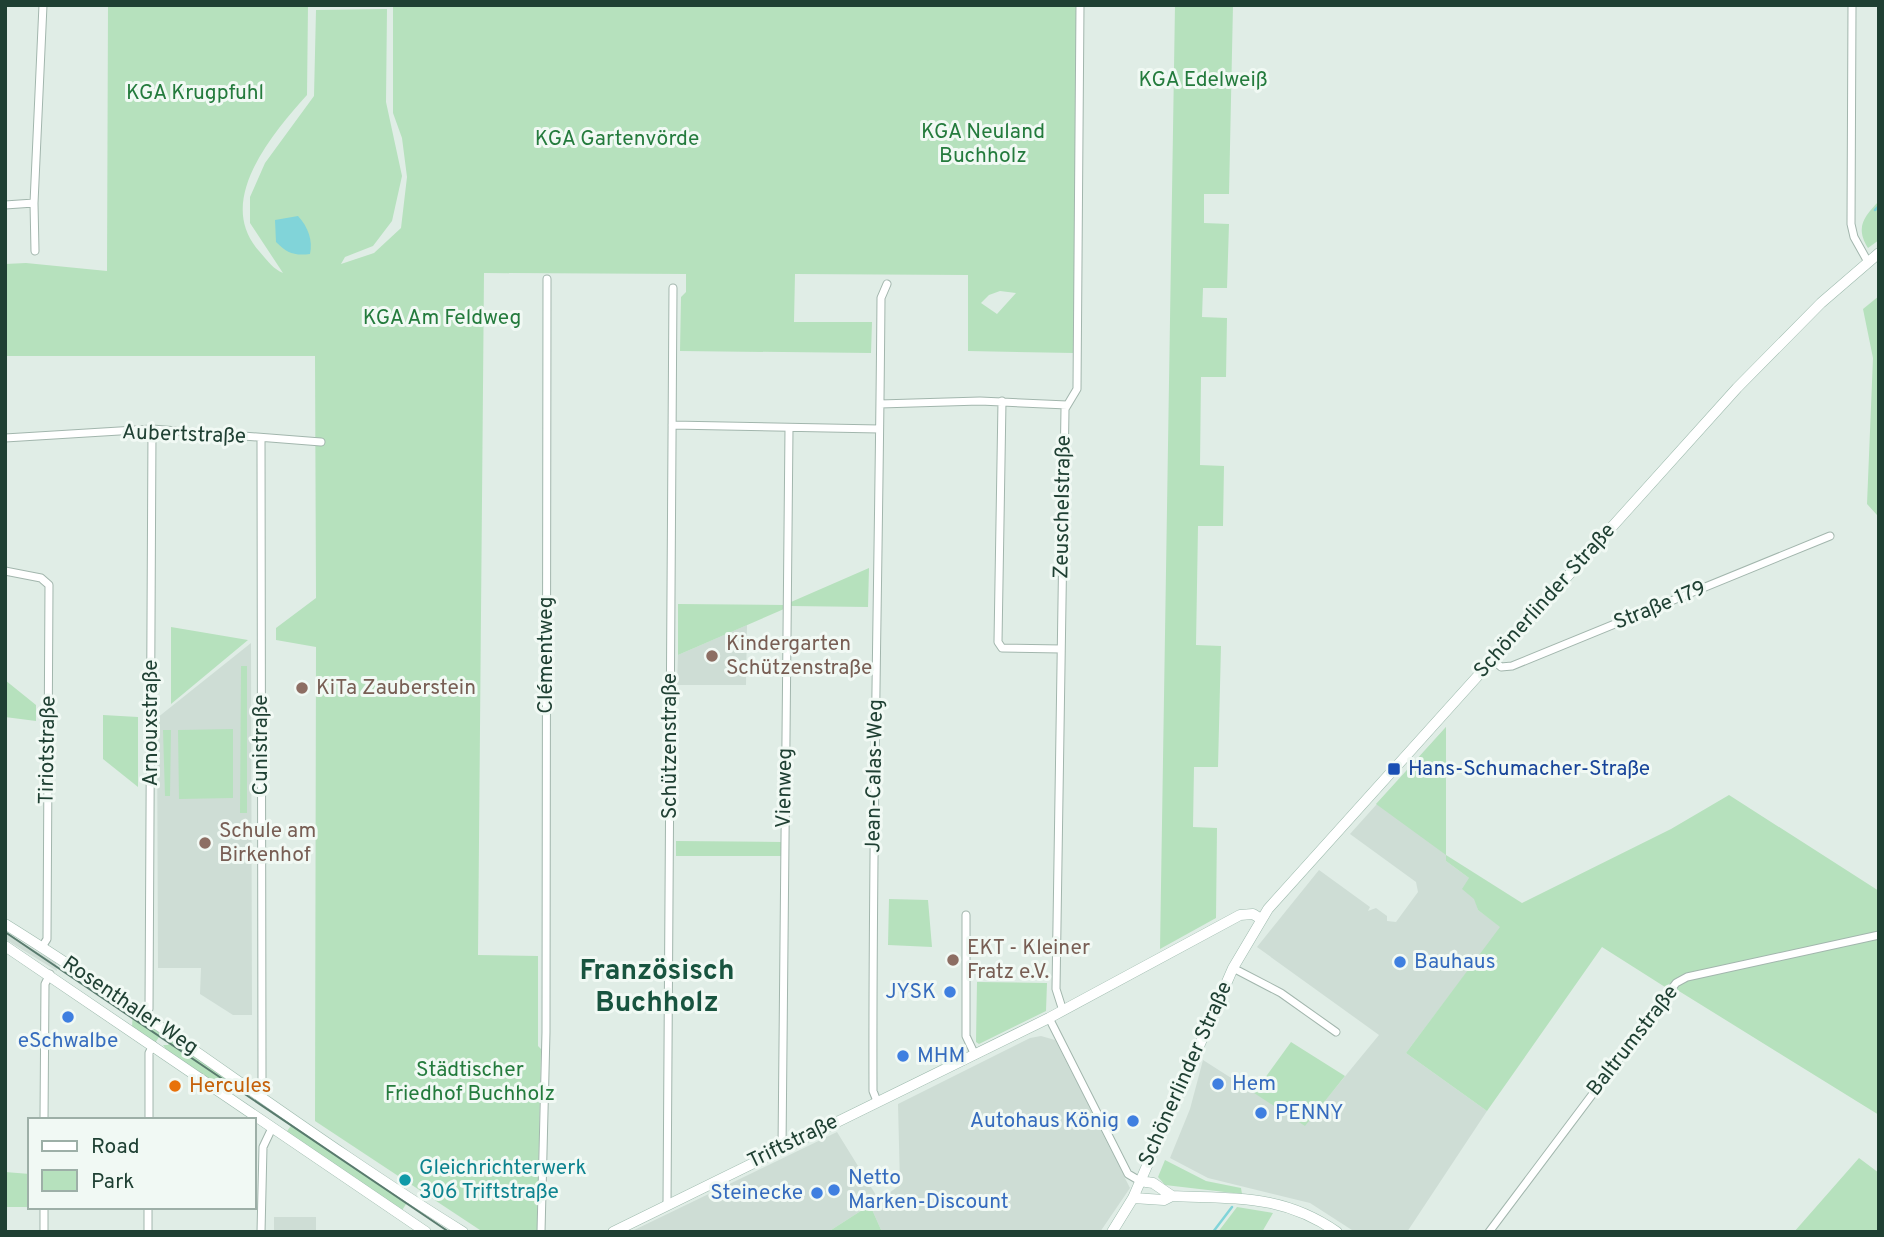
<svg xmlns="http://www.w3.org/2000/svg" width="1884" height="1237" viewBox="0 0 1884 1237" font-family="Overpass,sans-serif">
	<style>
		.built { fill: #ceddd5 }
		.green { fill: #b6e1bd; fill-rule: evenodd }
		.water { fill: #81d4d9 }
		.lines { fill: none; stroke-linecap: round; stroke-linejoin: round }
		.stream { stroke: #81d4d9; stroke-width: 2.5 }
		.street-casing { stroke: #a2b6ad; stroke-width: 9 }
		.secondary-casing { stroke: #9dbaad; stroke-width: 11 }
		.street { stroke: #fff; stroke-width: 7 }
		.secondary { stroke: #fff; stroke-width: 10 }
		.tram { stroke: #597b6e; stroke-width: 2 }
		.education-dot { fill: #8d6e63; stroke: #f1f9f4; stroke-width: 2.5 }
		.transit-dot { fill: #1a4fb4; stroke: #f1f9f4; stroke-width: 2.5 }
		.shop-dot { fill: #3f7fe0; stroke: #f1f9f4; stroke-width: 2.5 }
		.food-dot { fill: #e8710a; stroke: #f1f9f4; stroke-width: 2.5 }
		.culture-dot { fill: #0f9aa8; stroke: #f1f9f4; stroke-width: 2.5 }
		.labels { text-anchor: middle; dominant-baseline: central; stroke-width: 6; stroke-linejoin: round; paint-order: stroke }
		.park-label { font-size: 21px; fill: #247b3d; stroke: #f1f9f4 }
		.street-label { font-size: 21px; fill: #1f4033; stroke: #f1f9f4 }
		.education-label { font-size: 21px; fill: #785e54; stroke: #f1f9f4; text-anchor: start }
		.transit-label { font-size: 21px; fill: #164399; stroke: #f1f9f4; text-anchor: start }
		.shop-label { font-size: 21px; fill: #366cbe; stroke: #f1f9f4; text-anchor: start }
		.food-label { font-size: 21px; fill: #c56008; stroke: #f1f9f4; text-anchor: start }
		.culture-label { font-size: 21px; fill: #0d838f; stroke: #f1f9f4; text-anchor: start }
		.district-label { font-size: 28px; font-weight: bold; fill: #18543f; stroke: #f1f9f4 }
	</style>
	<rect width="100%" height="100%" fill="#e0ede6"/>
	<path class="built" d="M 747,625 L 746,685 L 677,685 L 678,655 Z
		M 251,643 L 252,1015 L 233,1015 L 200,994 L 201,968 L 158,968 L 157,718 Z
		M 1446,727 L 1446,861 L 1469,878 L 1478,910 L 1501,927 L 1406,1053 L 1487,1111 L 1407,1232 L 1355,1232 L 1310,1203 L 1208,1178 L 1170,1158 L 1190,1109 L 1203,1060 L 1305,1125 L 1379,1035 L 1257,947 L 1319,870 L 1370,907 L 1368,911 L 1376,908 L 1387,916 L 1387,921 L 1396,922 L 1418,892 L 1416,882 L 1350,834 Z
		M 5,932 L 56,963 L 57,971 L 5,939 Z
		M 1041,1036 L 1055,1040 L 1130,1188 L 1100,1232 L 882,1232 L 870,1205 L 828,1232 L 630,1232 L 837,1132 L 879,1200 L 900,1185 L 898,1104 L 1030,1038 Z
		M 274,1217 L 316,1217 L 316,1232 L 274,1232 Z"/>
	<path class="green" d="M 108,5 L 308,5 L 307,95 C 273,133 214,201 259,251 C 266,259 273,269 283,273 L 250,223 L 250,197 L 265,163 L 314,96 L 316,10 L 387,9 L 386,102 L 402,176 L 392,221 L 373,246 L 345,257 L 341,264 L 374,253 L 401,228 L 407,177 L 402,138 L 393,113 L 393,7 L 1078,5 L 1074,353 L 968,351 L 968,275 L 795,274 L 794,322 L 872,322 L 871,353 L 680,351 L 681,297 L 686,292 L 686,274 L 484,273 L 478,955 L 538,956 L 538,1046 L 541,1049 L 537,1232 L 483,1232 L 315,1121 L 316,647 L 276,640 L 276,628 L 316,598 L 315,356 L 5,356 L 5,264 L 26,263 L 107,271 ZM 1000,291 L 1016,293 L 997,314 L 981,303 L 989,295 Z
		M 1175,5 L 1233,5 L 1229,194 L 1204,194 L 1204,223 L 1229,224 L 1227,288 L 1203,288 L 1202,317 L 1227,318 L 1226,377 L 1201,377 L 1200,465 L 1224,466 L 1223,526 L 1198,526 L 1196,645 L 1221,646 L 1218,767 L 1194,767 L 1193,827 L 1217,828 L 1216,918 L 1160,949 Z
		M 1879,201 L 1879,240 L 1868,248 C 1855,227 1864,217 1879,201 Z
		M 1879,296 L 1879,531 L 1877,515 L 1867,504 L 1873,358 L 1863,309 Z
		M 869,568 L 868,607 L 791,606 L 791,602 Z
		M 678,604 L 784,605 L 784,609 L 678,655 Z
		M 171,627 L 248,640 L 171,704 Z
		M 241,666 L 247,666 L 247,813 L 240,813 Z
		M 5,680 L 36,705 L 36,721 L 5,717 Z
		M 103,715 L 138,717 L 138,787 L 103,759 Z
		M 1446,727 L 1446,855 L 1522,903 L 1671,829 L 1729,795 L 1879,891 L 1879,933 L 1675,980 L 1665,987 L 1602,947 L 1487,1111 L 1406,1053 L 1500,927 L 1478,910 L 1474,899 L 1462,889 L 1469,878 L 1446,861 L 1446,855 L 1376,804 Z
		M 233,729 L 233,798 L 179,799 L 178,730 Z
		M 163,730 L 171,730 L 170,796 L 165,796 Z
		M 676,841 L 781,842 L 781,856 L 676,856 Z
		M 889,899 L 928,900 L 932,947 L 888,945 Z
		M 1879,938 L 1879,1115 L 1674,988 L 1681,982 Z
		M 977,982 L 1047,983 L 1046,1011 L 979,1044 L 976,1042 Z
		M 133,1011 L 164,1037 L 159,1037 L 155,1043 L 132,1027 Z
		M 173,1039 L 237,1083 L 229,1095 L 167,1051 L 163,1045 L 168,1045 Z
		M 1291,1042 L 1345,1076 L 1305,1126 L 1254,1093 Z
		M 293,1123 L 408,1201 L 401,1212 L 285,1134 Z
		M 1859,1158 L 1879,1173 L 1879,1232 L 1794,1232 Z
		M 1165,1160 L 1206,1181 L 1241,1188 L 1242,1194 L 1165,1185 L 1158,1177 Z
		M 5,1172 L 30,1174 L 30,1207 L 5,1207 Z
		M 870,1205 L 882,1232 L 828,1232 Z
		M 1237,1207 L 1273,1213 L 1262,1232 L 1218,1232 Z"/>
	<path class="water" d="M 298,216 C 308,227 313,240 310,254 C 294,256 287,253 276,242 L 275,220 Z"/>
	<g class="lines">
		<path class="stream" d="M 1875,210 L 1879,206
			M 1213,1232 L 1232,1207"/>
		<g class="street-casing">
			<path id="street" d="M 1852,5 L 1851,224 L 1854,237 L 1868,262
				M 5,205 L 34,203
				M 35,251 L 34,203 L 43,5
				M 1002,401 L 998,642 L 1002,648 L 1061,649
				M 880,404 L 980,401 L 1067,405
				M 672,425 L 879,429
				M 5,438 L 152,429 L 321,442
				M 5,571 L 41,578 L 49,585 L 47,939 L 42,947
				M 1492,659 L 1501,667 L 1512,666 L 1830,536
				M 966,915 L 966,1036 L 975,1055
				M 1233,968 L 1281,993 L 1336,1032
				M 1063,1011 L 1056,989 L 1065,409 L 1077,389 L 1080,5
				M 144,1015 L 149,1009 L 152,429
				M 1049,1018 L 1128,1174 L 1140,1181
				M 254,1092 L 262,1080 L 261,438
				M 877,1101 L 873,1091 C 872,827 879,563 881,298 L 887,284
				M 44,1120 L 45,984 L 50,974
				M 149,1120 L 149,1053 L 153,1045
				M 782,1148 L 789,429
				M 667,1204 L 673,288
				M 44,1232 L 44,1207
				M 148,1232 L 148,1207
				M 261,1232 L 263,1147 L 272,1128
				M 541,1232 L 546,1032 L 547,279
				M 1489,1232 L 1676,983 L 1687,977 L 1879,935"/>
		</g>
		<g class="secondary-casing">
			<path id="secondary" d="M 5,924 C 161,1021 306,1135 463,1232
				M 5,946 L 426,1232
				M 1140,1181 L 1153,1183 L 1172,1196
				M 1133,1198 L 1164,1200 L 1172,1196 C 1236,1199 1282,1194 1337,1232
				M 613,1232 L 1049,1018 L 1240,915 L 1253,914 L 1261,919
				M 1112,1232 L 1133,1198 L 1233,968 L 1268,909 L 1737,388 L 1821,303 L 1879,253"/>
		</g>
		<use href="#street" class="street"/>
		<use href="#secondary" class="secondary"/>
		<path class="tram" d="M 5,932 L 449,1232"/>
	</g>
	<g class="education-dot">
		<circle cx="712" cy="656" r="7"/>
		<circle cx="302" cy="688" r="7"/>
		<circle cx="205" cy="843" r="7"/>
		<circle cx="953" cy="960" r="7"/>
	</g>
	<rect class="transit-dot" x="1387" y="762" width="14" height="14" rx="3.5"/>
	<g class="shop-dot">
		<circle cx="1400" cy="962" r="7"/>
		<circle cx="950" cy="992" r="7"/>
		<circle cx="68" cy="1017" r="7"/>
		<circle cx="903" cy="1056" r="7"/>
		<circle cx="1218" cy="1084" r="7"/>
		<circle cx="1261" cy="1113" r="7"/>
		<circle cx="1133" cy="1121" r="7"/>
		<circle cx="834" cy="1190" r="7"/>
		<circle cx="817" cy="1193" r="7"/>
	</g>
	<circle class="food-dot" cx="175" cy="1086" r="7"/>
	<circle class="culture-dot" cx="405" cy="1180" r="7"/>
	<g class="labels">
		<g class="park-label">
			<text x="1203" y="80">KGA Edelweiß</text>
			<text x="195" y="93">KGA Krugpfuhl</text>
			<text x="983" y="132">KGA Neuland<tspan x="983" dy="24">Buchholz</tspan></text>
			<text x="617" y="139">KGA Gartenvörde</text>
			<text x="442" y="318">KGA Am Feldweg</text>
			<text x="470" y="1070">Städtischer<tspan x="470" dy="24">Friedhof Buchholz</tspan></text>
		</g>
		<g class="street-label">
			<text transform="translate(184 435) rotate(2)">Aubertstraße</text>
			<text transform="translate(1063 507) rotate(-89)">Zeuschelstraße</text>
			<text transform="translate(1545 601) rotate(-48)">Schönerlinder Straße</text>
			<text transform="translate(1660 606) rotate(-22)">Straße 179</text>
			<text transform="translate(546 655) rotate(-90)">Clémentweg</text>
			<text transform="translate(151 723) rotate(-90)">Arnouxstraße</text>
			<text transform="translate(261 745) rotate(-90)">Cunistraße</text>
			<text transform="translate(670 746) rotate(-90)">Schützenstraße</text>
			<text transform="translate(48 750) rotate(-89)">Tiriotstraße</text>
			<text transform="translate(875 776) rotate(-89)">Jean-Calas-Weg</text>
			<text transform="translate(785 788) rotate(-89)">Vienweg</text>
			<text transform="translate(130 1006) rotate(34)">Rosenthaler Weg</text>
			<text transform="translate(1633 1041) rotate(-52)">Baltrumstraße</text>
			<text transform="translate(1186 1074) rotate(-66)">Schönerlinder Straße</text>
			<text transform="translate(793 1142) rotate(-26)">Triftstraße</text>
		</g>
		<g class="education-label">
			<text x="726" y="644">Kindergarten<tspan x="726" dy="24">Schützenstraße</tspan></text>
			<text x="316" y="688">KiTa Zauberstein</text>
			<text x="219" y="831">Schule am<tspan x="219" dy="24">Birkenhof</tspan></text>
			<text x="967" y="948">EKT - Kleiner<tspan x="967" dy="24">Fratz e.V.</tspan></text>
		</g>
		<g class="transit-label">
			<text x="1408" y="769">Hans-Schumacher-Straße</text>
		</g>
		<g class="shop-label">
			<text x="1414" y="962">Bauhaus</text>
			<text x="936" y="992" text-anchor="end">JYSK</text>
			<text x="68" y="1041" text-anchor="middle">eSchwalbe</text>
			<text x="917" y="1056">MHM</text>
			<text x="1232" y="1084">Hem</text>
			<text x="1275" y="1113">PENNY</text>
			<text x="1119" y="1121" text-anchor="end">Autohaus König</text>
			<text x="848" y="1178">Netto<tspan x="848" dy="24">Marken-Discount</tspan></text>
			<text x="803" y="1193" text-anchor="end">Steinecke</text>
		</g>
		<g class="food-label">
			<text x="189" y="1086">Hercules</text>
		</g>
		<g class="culture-label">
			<text x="419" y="1168">Gleichrichterwerk<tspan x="419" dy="24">306 Triftstraße</tspan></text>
		</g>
		<g class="district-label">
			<text x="657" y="972">Französisch<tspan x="657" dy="32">Buchholz</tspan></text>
		</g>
	</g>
	<rect width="1884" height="1237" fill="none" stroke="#1f4033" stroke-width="14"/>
	<rect x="28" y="1118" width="228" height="91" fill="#f1f9f4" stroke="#9dafa7" stroke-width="2"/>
	<rect x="42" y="1141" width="35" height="10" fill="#ffffff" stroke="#9dafa7" stroke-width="2"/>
	<text x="91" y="1153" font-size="21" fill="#1f4033">Road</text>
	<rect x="42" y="1170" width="35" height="21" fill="#b6e1bd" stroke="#9dafa7" stroke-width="2"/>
	<text x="91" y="1188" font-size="21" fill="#1f4033">Park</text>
</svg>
